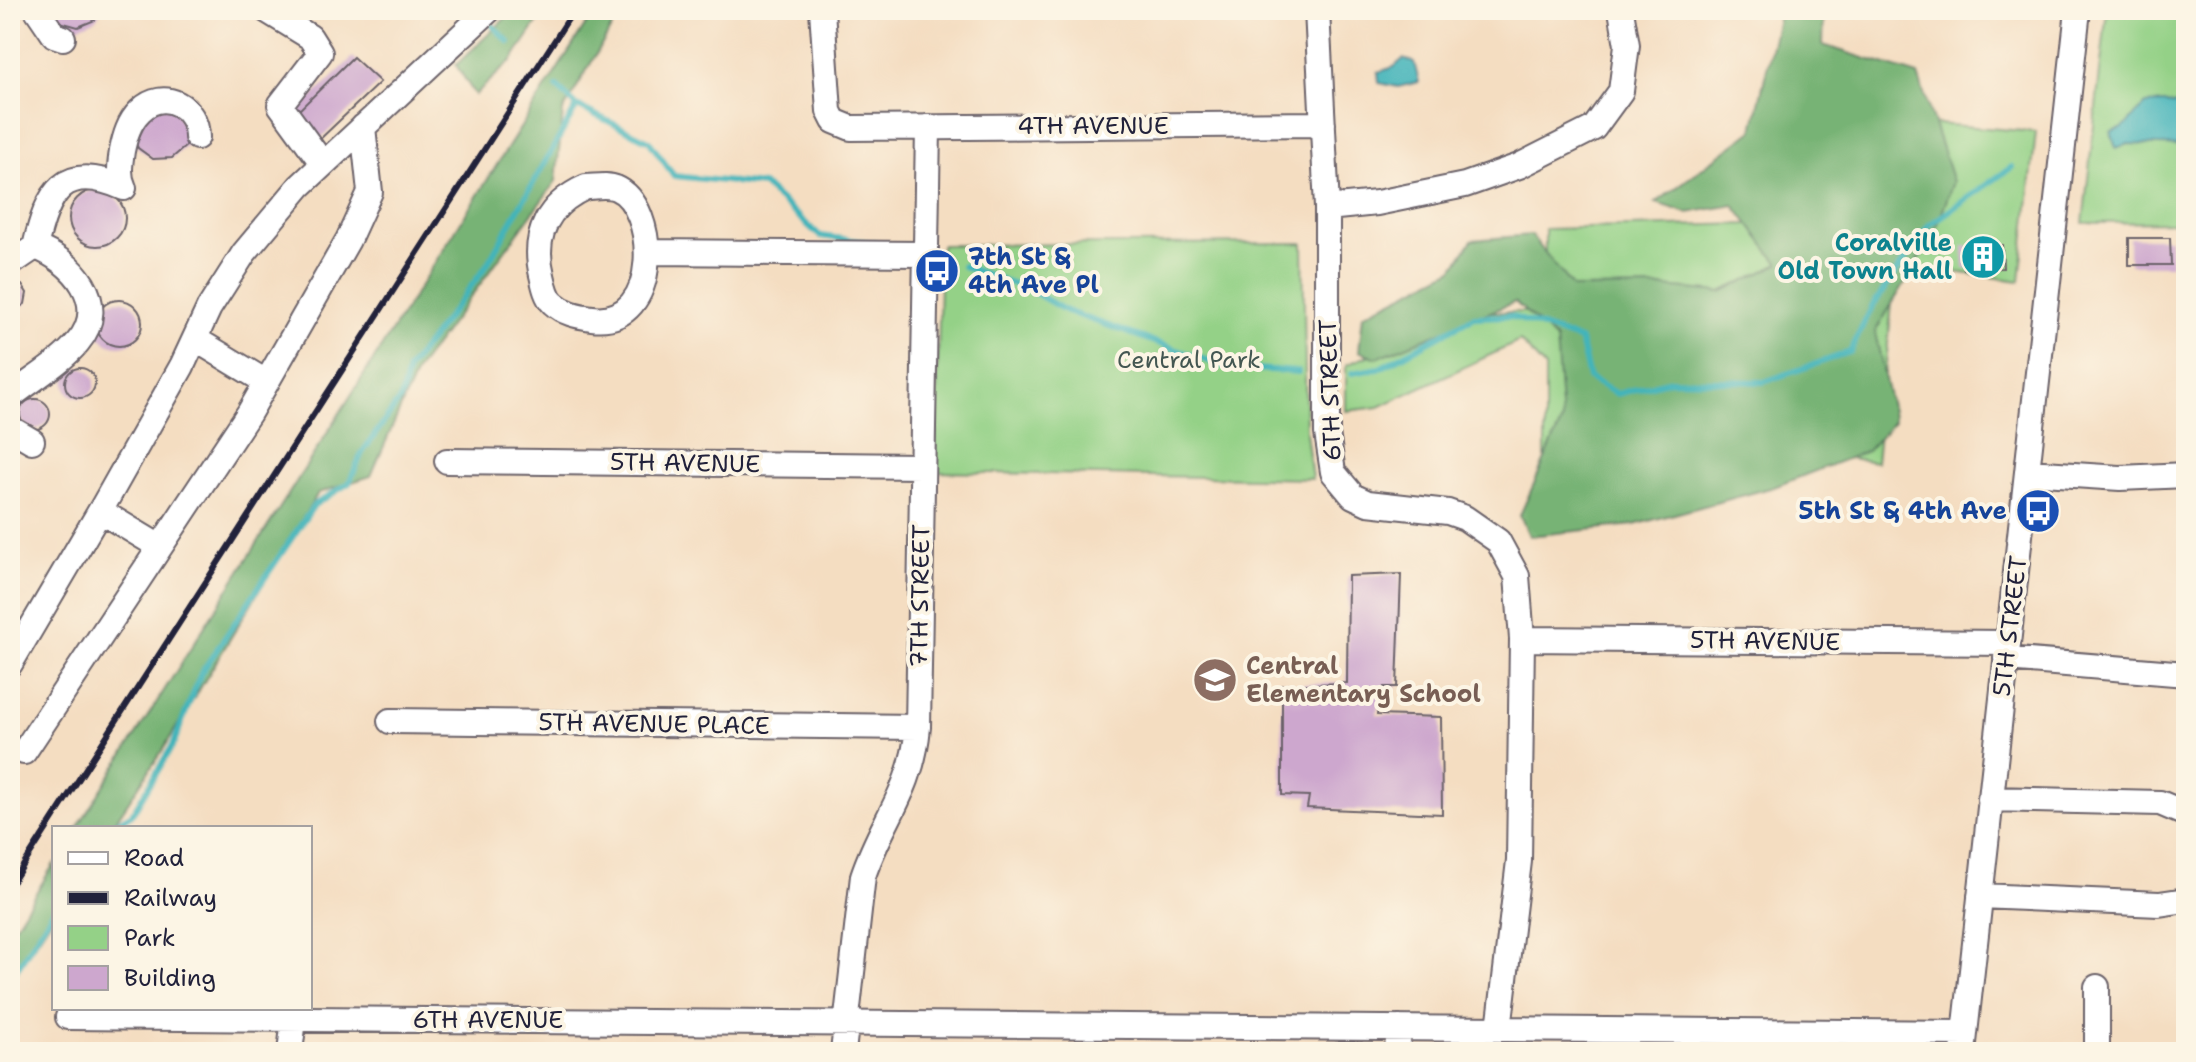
<svg xmlns="http://www.w3.org/2000/svg" width="2196" height="1062" viewBox="0 0 2196 1062" font-family="'Shantell Sans',sans-serif">
	<style>
		.green { fill: #94d187; stroke: #5b7a61; stroke-width: 2 }
		.forest { fill: #77b374; stroke: #4c6a58; stroke-width: 2 }
		.water { fill: #43b4ba; stroke: #326b7a; stroke-width: 2 }
		.lines { fill: none; stroke-linecap: round; stroke-linejoin: round }
		.stream { stroke: #43b4ba; stroke-width: 6 }
		.building { fill: #cda7ce }
		.minor-casing { stroke: #6c636a; stroke-width: 28 }
		.minor { stroke: #fff; stroke-width: 24 }
		.rail { stroke: #22223b; stroke-width: 6 }
		.labels { text-anchor: middle; dominant-baseline: central; stroke-width: 8; stroke-linejoin: round; paint-order: stroke }
		.street-label { font-size: 24px; fill: #22223b; stroke: #fcf5e5 }
		.culture-label { font-size: 24px; font-weight: bold; fill: #0d838f; stroke: #fcf5e5; text-anchor: end }
		.transit-label { font-size: 24px; font-weight: bold; fill: #164399; stroke: #fcf5e5; text-anchor: start }
		.park-label { font-size: 24px; fill: #445752; stroke: #fcf5e5 }
		.education-label { font-size: 24px; font-weight: bold; fill: #785e54; stroke: #fcf5e5; text-anchor: start }
	</style>
	<rect width="100%" height="100%" fill="#fcf5e5"/>
	<filter id="ink" filterUnits="userSpaceOnUse"><feTurbulence type="fractalNoise" baseFrequency=".0125" numOctaves="2"/><feDisplacementMap in="SourceGraphic" scale="16" xChannelSelector="R" yChannelSelector="G"/><feConvolveMatrix kernelMatrix="1 2 1 2 8 2 1 2 1" color-interpolation-filters="sRGB"/></filter>
	<filter id="wash" filterUnits="userSpaceOnUse"><feTurbulence type="fractalNoise" baseFrequency=".006" numOctaves="4" result="noise"/><feDisplacementMap in="SourceGraphic" scale="32" xChannelSelector="R" yChannelSelector="G"/><feGaussianBlur stdDeviation="1.8" result="paint"/><feColorMatrix in="noise" values="0 0 0 0 0 0 0 0 0 0 0 0 0 0 0 0 0 1.4 0 .05"/><feComposite in="paint" operator="in"/></filter>
	<g filter="url(#wash)">
		<rect width="100%" height="100%" fill="#f4ddc1"/>
		<path class="green" d="M 2107,10 L 2186,10 L 2186,222 L 2083,223 Z
			M 1763,110 L 2036,132 L 2020,281 L 1896,264 L 1876,462 L 1830,455 L 1545,459 L 1545,368 L 1520,341 L 1379,407 L 1346,411 L 1346,365 L 1471,312 L 1545,312 L 1545,229 L 1751,224 Z
			M 1303,243 L 1306,433 L 1312,479 L 935,472 L 941,245 Z"/>
		<path class="forest" d="M 514,10 L 546,10 L 512,60 L 475,95 L 456,65 Z
			M 595,10 L 622,10 L 563,111 L 556,181 L 417,370 L 371,476 L 318,493 L 164,748 L 111,828 L 77,828 Z
			M 1780,10 L 1824,10 L 1823,45 L 1918,75 L 1953,182 L 1934,235 L 1875,332 L 1894,421 L 1867,451 L 1774,487 L 1634,525 L 1529,536 L 1520,515 L 1562,421 L 1556,340 L 1515,302 L 1377,358 L 1359,351 L 1363,315 L 1453,269 L 1472,240 L 1531,235 L 1573,288 L 1664,287 L 1721,292 L 1779,264 L 1734,205 L 1687,213 L 1656,203 L 1753,130 Z
			M 54,864 L 54,915 L 10,981 L 10,934 Z"/>
		<path class="water" d="M 1403,59 L 1414,62 L 1419,82 L 1398,87 L 1379,83 L 1378,72 L 1394,67 Z
			M 2165,103 L 2186,106 L 2186,146 L 2128,144 L 2116,148 L 2111,132 L 2123,128 L 2146,104 Z"/>
		<g class="lines">
			<path class="stream" d="M 492,25 L 509,42
				M 557,87 L 577,106 L 649,141 L 674,176 L 763,185 L 820,236 L 874,243
				M 963,266 L 1028,289 L 1066,311 L 1226,367 L 1298,372
				M 1352,373 L 1380,368 L 1474,317 L 1510,316 L 1580,340 L 1589,378 L 1617,394 L 1671,380 L 1764,382 L 1850,352 L 1872,307 L 1929,225 L 2012,167
				M 108,828 L 132,814 L 173,745 L 201,673 L 314,505 L 349,483 L 362,453 L 401,398 L 408,369 L 485,268 L 577,106
				M 10,980 L 54,909"/>
		</g>
		<g id="blocks">
			<path class="building" d="M 51,10 L 102,10 L 95,20 L 78,27 L 60,22 Z
				M 353,57 L 380,82 L 318,141 L 295,114 Z
				M 172,106 L 189,137 L 186,146 L 172,158 L 153,159 L 138,148 L 134,140 L 146,108 Z
				M69 218a28 28 0 1 1 56 0a28 28 0 1 1-56 0Z
				M 2129,238 L 2170,238 L 2171,265 L 2129,265 Z
				M 2002,245 L 2003,268 L 1964,269 L 1963,246 Z
				M 10,281 L 22,285 L 27,293 L 25,304 L 12,312 Z
				M96 323a23 23 0 1 1 46 0a23 23 0 1 1-46 0Z
				M65 383a15 15 0 1 1 30 0a15 15 0 1 1-30 0Z
				M20 414a15 15 0 1 1 30 0a15 15 0 1 1-30 0Z
				M 1401,574 L 1397,687 L 1384,687 L 1384,705 L 1378,705 L 1377,715 L 1441,717 L 1442,814 L 1307,808 L 1309,796 L 1282,795 L 1282,685 L 1347,683 L 1348,576 Z"/>
		</g>
	</g>
	<g filter="url(#ink)">
		<use href="#blocks" fill-opacity="0" stroke="#6c636a" stroke-width="2"/>
		<g class="lines">
			<g class="minor-casing">
				<path id="minor" d="M 37,10 L 54,35 L 63,38
					M 266,10 L 310,37 L 320,53 L 280,105 L 323,164
					M 822,10 L 829,111 L 834,121 L 851,128 L 1323,124
					M 1317,10 L 1327,208 L 1327,433 L 1333,472 L 1353,496 L 1368,503 L 1448,512 L 1465,518 L 1498,541 L 1517,576 L 1522,639 L 1519,861 L 1499,1029
					M 586,187 C 595,187 607,184 616,188 C 658,205 663,327 592,318 C 577,316 564,313 553,303 C 546,296 544,284 542,275 C 532,235 548,204 586,187 Z
					M 1327,208 L 1377,203 L 1465,185 L 1519,166 L 1594,128 L 1621,91 L 1627,45 L 1621,10
					M 35,247 C 48,192 63,161 124,188 C 118,176 120,164 122,151 C 125,136 129,122 140,111 C 164,87 197,107 197,137
					M 649,252 L 926,254
					M 10,264 L 35,247 C 72,260 111,303 78,342 C 61,363 31,380 10,397
					M 195,339 L 266,382
					M 10,428 L 32,441
					M 447,461 L 922,466
					M 2028,472 L 2120,478 L 2186,475
					M 100,511 L 160,547
					M 1522,639 L 2008,643
					M 2006,659 L 2186,674
					M 10,664 L 103,506 L 182,366 L 209,308 L 244,253 L 300,186 L 489,10
					M 390,721 L 918,727
					M 24,752 L 249,413 L 348,240 L 370,192 L 363,127
					M 1990,799 L 2160,803 L 2186,814
					M 1980,896 L 2159,904 L 2186,900
					M 2097,987 L 2097,1052
					M 68,1017 L 1965,1033
					M 290,1052 L 294,1019
					M 843,1052 L 863,876 C 882,819 912,792 918,727 L 928,127
					M 1397,1052 L 1399,1028
					M 1963,1052 L 2078,10"/>
			</g>
			<use href="#minor" class="minor"/>
			<path class="rail" d="M 10,886 L 574,10"/>
		</g>
	</g>
	<defs>
		<g id="building-disc" transform="scale(2.3)"><circle r="9.5" fill="#0f9aa8" stroke="#fcf5e5"/><path d="M-4-6H4V6H1V3H-1V6H-4ZM-2.5-4.3h1.7v1.8h-1.7ZM.8-4.3h1.7v1.8H.8ZM-2.5-1h1.7V.8h-1.7ZM.8-1h1.7V.8H.8Z" fill="#fff"/></g>
		<g id="bus-disc" transform="scale(2.3)"><circle r="9.5" fill="#1a4fb4" stroke="#fcf5e5"/><path d="M-5-6H5V4H4V6H2V4H-2V6H-4V4H-5ZM-3.5-4V0h7V-4ZM-3.5 1.2v1.5H-2V1.2ZM2 1.2v1.5H3.5V1.2Z" fill="#fff"/></g>
		<g id="school-disc" transform="scale(2.3)"><circle r="9.5" fill="#8d6e63" stroke="#fcf5e5"/><path d="M0-5L7-2L0 1L-7-2ZM-4 1L0 2.5L4 1V4Q0 6-4 4Z" fill="#fff"/></g>
	</defs>
	<g fill-rule="evenodd">
		<use href="#building-disc" x="1983" y="257"/>
		<use href="#bus-disc" x="937" y="271"/>
		<use href="#bus-disc" x="2038" y="511"/>
		<use href="#school-disc" x="1215" y="680"/>
	</g>
	<g class="labels">
		<g class="street-label">
			<text x="1093" y="126">4TH AVENUE</text>
			<text transform="translate(1330 390) rotate(-92)">6TH STREET</text>
			<text transform="translate(685 463) rotate(1)">5TH AVENUE</text>
			<text transform="translate(920 596) rotate(-89)">7TH STREET</text>
			<text transform="translate(2010 626) rotate(-83)">5TH STREET</text>
			<text transform="translate(1765 641) rotate(1)">5TH AVENUE</text>
			<text transform="translate(654 724) rotate(1)">5TH AVENUE PLACE</text>
			<text x="488" y="1020">6TH AVENUE</text>
		</g>
		<g class="culture-label">
			<text x="1952" y="243">Coralville<tspan x="1952" dy="28">Old Town Hall</tspan></text>
		</g>
		<g class="transit-label">
			<text x="968" y="257">7th St &amp;<tspan x="968" dy="28">4th Ave Pl</tspan></text>
			<text x="2007" y="511" text-anchor="end">5th St &amp; 4th Ave</text>
		</g>
		<g class="park-label">
			<text x="1189" y="360">Central Park</text>
		</g>
		<g class="education-label">
			<text x="1246" y="666">Central<tspan x="1246" dy="28">Elementary School</tspan></text>
		</g>
	</g>
	<rect width="2196" height="1062" fill="none" stroke="#fcf5e5" stroke-width="40"/>
	<rect x="52" y="826" width="260" height="184" fill="#fcf5e5" stroke="#a5a1a1" stroke-width="2"/>
	<rect x="68" y="852" width="40" height="12" fill="#ffffff" stroke="#a5a1a1" stroke-width="2"/>
	<text x="124" y="866" font-size="24" fill="#22223b">Road</text>
	<rect x="68" y="892" width="40" height="12" fill="#22223b" stroke="#a5a1a1" stroke-width="2"/>
	<text x="124" y="906" font-size="24" fill="#22223b">Railway</text>
	<rect x="68" y="926" width="40" height="24" fill="#94d187" stroke="#a5a1a1" stroke-width="2"/>
	<text x="124" y="946" font-size="24" fill="#22223b">Park</text>
	<rect x="68" y="966" width="40" height="24" fill="#cda7ce" stroke="#a5a1a1" stroke-width="2"/>
	<text x="124" y="986" font-size="24" fill="#22223b">Building</text>
</svg>
